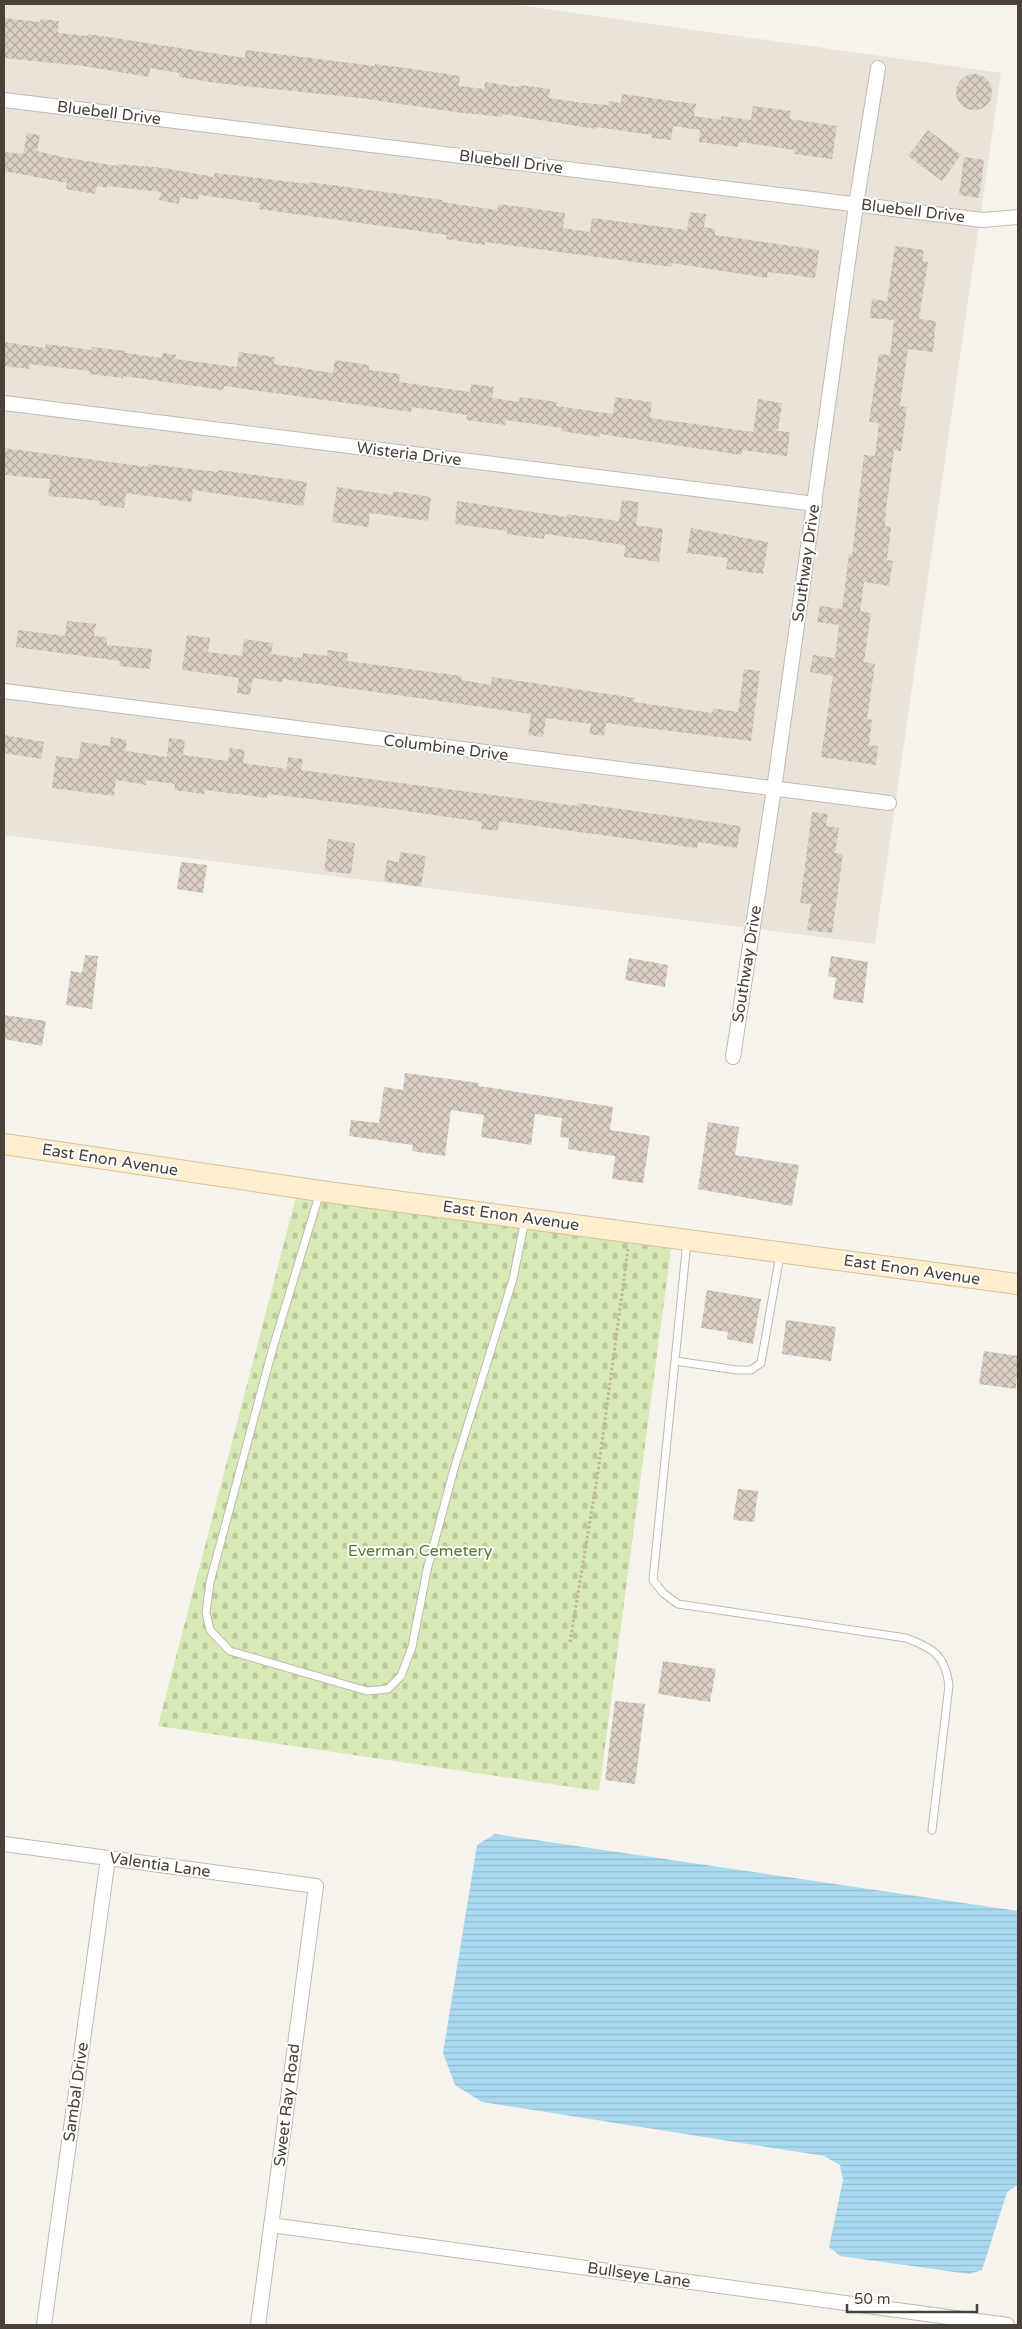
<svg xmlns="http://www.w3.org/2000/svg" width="1022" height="2329" viewBox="0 0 1022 2329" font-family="'Varela Round',sans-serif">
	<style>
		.residential { fill: #eae3da }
		.cemetery { fill: url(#cemetery-stones) }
		.water { fill: url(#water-rules) }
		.building { fill: url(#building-cross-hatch) }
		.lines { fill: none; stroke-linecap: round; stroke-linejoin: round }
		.lane-casing { stroke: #c1b9ae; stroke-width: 9 }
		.street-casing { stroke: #c1b9ae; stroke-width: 16 }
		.secondary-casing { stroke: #d5c09c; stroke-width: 22 }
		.path { stroke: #c3b39f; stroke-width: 3; stroke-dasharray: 2.5 2.5; stroke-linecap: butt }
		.lane { stroke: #fff; stroke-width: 7 }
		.street { stroke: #fff; stroke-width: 14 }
		.secondary { stroke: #feeecd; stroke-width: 20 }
		.labels { text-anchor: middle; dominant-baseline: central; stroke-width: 4; stroke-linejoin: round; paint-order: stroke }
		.street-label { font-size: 16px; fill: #4a4239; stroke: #fff }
		.park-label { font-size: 16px; fill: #527d2b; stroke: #fff }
	</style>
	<defs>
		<pattern id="cemetery-stones" width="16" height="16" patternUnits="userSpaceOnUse" patternTransform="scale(1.25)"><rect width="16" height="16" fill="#d7e9b5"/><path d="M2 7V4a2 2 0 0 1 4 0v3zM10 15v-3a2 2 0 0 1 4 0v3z" fill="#bac99c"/></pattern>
		<pattern id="water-rules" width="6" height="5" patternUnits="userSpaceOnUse" patternTransform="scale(1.25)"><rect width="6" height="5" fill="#aadaf1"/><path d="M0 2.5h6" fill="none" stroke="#94bccf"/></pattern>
		<pattern id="building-cross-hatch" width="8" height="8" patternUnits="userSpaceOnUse" patternTransform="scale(1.25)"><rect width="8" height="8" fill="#dacfc4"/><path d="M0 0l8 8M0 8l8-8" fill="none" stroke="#b3aaa0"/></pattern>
	</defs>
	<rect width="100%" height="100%" fill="#f6f2ec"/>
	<path class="residential" d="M 4,4 L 511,4 L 1001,73 L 875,944 L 4,835 Z"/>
	<path class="cemetery" d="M 296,1197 L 671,1249 L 599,1791 L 158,1726 Z"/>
	<path class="water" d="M 495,1834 L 1018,1911 L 1018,2185 L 1007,2192 L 982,2270 L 969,2274 L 840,2256 L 829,2247 L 843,2180 L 840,2165 L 824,2156 L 482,2102 L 455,2085 L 443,2053 L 477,1845 Z"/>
	<path class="building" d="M 4,18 L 40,22 L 41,19 L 59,21 L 58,33 L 88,36 L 88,34 L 245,58 L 246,50 L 375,66 L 375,64 L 413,69 L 460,76 L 459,86 L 484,89 L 485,82 L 519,87 L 520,85 L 550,89 L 549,98 L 583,103 L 608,105 L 609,101 L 621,103 L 622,94 L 696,104 L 694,116 L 721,120 L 721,116 L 751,120 L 753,106 L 791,111 L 790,119 L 837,126 L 832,159 L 794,154 L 795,150 L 739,142 L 738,147 L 699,142 L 700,130 L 673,126 L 671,140 L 651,138 L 652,135 L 597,127 L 596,129 L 502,114 L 502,117 L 455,112 L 360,98 L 216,83 L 179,77 L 179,73 L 150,68 L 149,77 L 83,66 L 4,58 Z
		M956 92a18 18 0 1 1 36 0a18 18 0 1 1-36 0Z
		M 928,130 L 961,155 L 942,181 L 908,156 Z
		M 27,133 L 40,135 L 37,151 L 62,157 L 117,166 L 117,164 L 165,168 L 214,177 L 215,173 L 309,184 L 309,182 L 443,200 L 442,202 L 497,210 L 498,204 L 565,213 L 563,228 L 590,232 L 592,218 L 687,230 L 690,212 L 706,214 L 704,227 L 715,229 L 715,235 L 819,250 L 815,278 L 768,272 L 767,278 L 672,263 L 672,267 L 485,242 L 485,245 L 446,239 L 447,235 L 259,209 L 260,203 L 199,195 L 198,200 L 180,197 L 179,204 L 159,200 L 161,192 L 107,186 L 107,188 L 97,186 L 95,194 L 66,189 L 67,183 L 4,171 L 4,152 L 23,154 Z
		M 964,157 L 984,160 L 979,198 L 959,195 Z
		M 895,246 L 924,250 L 922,261 L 928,262 L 919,319 L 936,321 L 933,352 L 908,349 L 900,406 L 907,407 L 901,451 L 894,450 L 886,509 L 885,526 L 891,527 L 887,560 L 893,561 L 889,586 L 864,582 L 860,611 L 871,613 L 864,662 L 875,664 L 867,719 L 872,720 L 869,745 L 878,746 L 876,765 L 821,757 L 833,676 L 810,672 L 813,655 L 835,658 L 839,625 L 817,622 L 820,606 L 842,609 L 849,554 L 852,555 L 864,455 L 875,456 L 879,423 L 869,422 L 872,402 L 879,354 L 890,355 L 894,320 L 870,318 L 872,299 L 887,301 Z
		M 4,342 L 45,348 L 46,344 L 92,350 L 92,347 L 126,351 L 126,353 L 162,358 L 163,353 L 176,355 L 175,359 L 237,367 L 239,352 L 275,357 L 274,364 L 333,373 L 335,360 L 369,365 L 369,370 L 400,374 L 399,382 L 470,392 L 471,384 L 494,387 L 492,398 L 519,402 L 520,397 L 557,402 L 556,406 L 613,414 L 615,397 L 652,402 L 650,418 L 753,432 L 758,399 L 782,403 L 778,431 L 790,432 L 787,456 L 742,450 L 742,455 L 600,434 L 600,437 L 561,431 L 562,428 L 506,420 L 505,425 L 466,420 L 467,415 L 412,407 L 411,412 L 224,386 L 223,390 L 123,376 L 123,378 L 89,374 L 90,371 L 30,364 L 29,369 L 4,366 Z
		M 4,448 L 148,467 L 148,464 L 218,472 L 218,470 L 307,482 L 303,506 L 193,490 L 191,502 L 126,493 L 124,508 L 99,505 L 100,501 L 48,496 L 50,479 L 4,475 Z
		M 337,487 L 393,495 L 393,491 L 431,497 L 428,521 L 370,513 L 368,527 L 332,522 Z
		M 622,500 L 639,502 L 636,525 L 663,529 L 659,562 L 624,557 L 625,545 L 545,534 L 544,539 L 507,534 L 507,531 L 455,524 L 457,501 L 567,517 L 567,514 L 619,521 Z
		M 691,528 L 768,542 L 763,574 L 726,569 L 728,558 L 687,553 Z
		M 67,621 L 96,624 L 94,636 L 107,637 L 107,645 L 152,649 L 150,669 L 119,666 L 120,661 L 16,647 L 18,630 L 65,636 Z
		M 187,635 L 210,638 L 208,652 L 242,656 L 244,639 L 273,643 L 271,654 L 302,658 L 303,653 L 327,656 L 328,650 L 348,653 L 347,661 L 462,676 L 461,680 L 491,685 L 492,677 L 635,698 L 634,702 L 712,713 L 713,708 L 738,712 L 744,669 L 760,671 L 751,741 L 606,723 L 604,736 L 589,734 L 591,724 L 546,718 L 543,737 L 528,735 L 531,714 L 283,679 L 282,682 L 253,678 L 250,695 L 237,693 L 239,678 L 182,670 Z
		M 4,735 L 44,742 L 41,759 L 4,753 Z
		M 111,737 L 127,740 L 125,751 L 167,757 L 169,738 L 185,740 L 183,755 L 228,761 L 230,748 L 245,750 L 243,763 L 287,769 L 288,757 L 303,759 L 301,770 L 578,806 L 578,803 L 741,826 L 737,848 L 698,842 L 697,848 L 499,821 L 498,831 L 481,829 L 482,822 L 393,809 L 268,794 L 267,798 L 205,790 L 205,794 L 174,790 L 175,784 L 146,780 L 146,785 L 116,780 L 114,796 L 52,788 L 56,756 L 79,759 L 81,742 L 110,746 Z
		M 812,812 L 828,814 L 826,826 L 839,828 L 835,853 L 843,854 L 832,933 L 807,930 L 811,904 L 800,903 Z
		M 328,839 L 355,843 L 351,874 L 324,871 Z
		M 400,852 L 426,856 L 421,887 L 384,881 L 387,860 L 399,862 Z
		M 181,862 L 207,865 L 203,893 L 177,889 Z
		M 85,955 L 98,956 L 92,1009 L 66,1005 L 71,971 L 82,973 Z
		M 831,956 L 868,962 L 863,1003 L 833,999 L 836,978 L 828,976 Z
		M 629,958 L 668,965 L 665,987 L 625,980 Z
		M 4,1015 L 46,1021 L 42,1046 L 4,1039 Z
		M 405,1073 L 479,1083 L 479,1086 L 613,1107 L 610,1130 L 650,1136 L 643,1183 L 612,1179 L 615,1156 L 568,1149 L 569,1138 L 560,1137 L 562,1118 L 535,1114 L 531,1145 L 481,1137 L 484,1115 L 451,1110 L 445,1156 L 412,1151 L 413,1145 L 349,1136 L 351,1120 L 379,1123 L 384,1087 L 403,1090 Z
		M 708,1122 L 739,1127 L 735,1155 L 799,1165 L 792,1206 L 698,1189 Z
		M 707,1290 L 761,1299 L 753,1344 L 727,1339 L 728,1332 L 701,1328 Z
		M 786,1320 L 836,1327 L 831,1361 L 782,1354 Z
		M 984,1351 L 1018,1356 L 1016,1389 L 979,1384 Z
		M 738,1489 L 758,1491 L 754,1522 L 733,1520 Z
		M 663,1661 L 716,1669 L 710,1702 L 658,1694 Z
		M 615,1701 L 645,1704 L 635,1784 L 605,1780 Z"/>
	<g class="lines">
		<g class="lane-casing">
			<path id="lane" d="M 320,1192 L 272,1351 L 210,1582 L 206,1613 L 210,1630 L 230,1651 L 367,1691 L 388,1689 L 401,1676 L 412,1647 L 427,1570 L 454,1469 L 513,1279 L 525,1220
				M 687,1241 L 653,1580 L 663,1593 L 678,1604 L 906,1638 C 933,1648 945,1655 949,1685 L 932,1830
				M 675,1361 L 737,1370 L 751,1370 L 761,1363 L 780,1255"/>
		</g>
		<g class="street-casing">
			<path id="street" d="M 4,100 L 983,220 L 1018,217
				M 4,403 L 815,504
				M 4,691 L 889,803
				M 733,1057 L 774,789 L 856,205 L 878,68
				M 4,1844 L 316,1886 L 258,2325
				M 271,2225 L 1007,2325
				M 44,2325 L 108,1858"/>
		</g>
		<g class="secondary-casing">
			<path id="secondary" d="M 4,1144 L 320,1191 L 1018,1284"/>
		</g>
		<path class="path" d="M 570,1642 L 598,1472 L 628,1249"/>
		<use href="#lane" class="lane"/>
		<use href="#street" class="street"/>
		<use href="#secondary" class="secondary"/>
	</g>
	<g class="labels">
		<g class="street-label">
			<text transform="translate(109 113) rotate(7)">Bluebell Drive</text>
			<text transform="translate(511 162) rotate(7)">Bluebell Drive</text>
			<text transform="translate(913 211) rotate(7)">Bluebell Drive</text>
			<text transform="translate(409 454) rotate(7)">Wisteria Drive</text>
			<text transform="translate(806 563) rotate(-82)">Southway Drive</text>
			<text transform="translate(446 748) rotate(7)">Columbine Drive</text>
			<text transform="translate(747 964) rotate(-81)">Southway Drive</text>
			<text transform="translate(110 1160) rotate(9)">East Enon Avenue</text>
			<text transform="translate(511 1216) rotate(8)">East Enon Avenue</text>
			<text transform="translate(912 1270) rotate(8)">East Enon Avenue</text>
			<text transform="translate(160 1865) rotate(8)">Valentia Lane</text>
			<text transform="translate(76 2092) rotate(-82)">Sambal Drive</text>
			<text transform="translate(287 2105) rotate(-83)">Sweet Ray Road</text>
			<text transform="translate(639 2275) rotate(8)">Bullseye Lane</text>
		</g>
		<g class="park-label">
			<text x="420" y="1551">Everman Cemetery</text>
		</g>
	</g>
	<rect width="1022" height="2329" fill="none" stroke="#4a4239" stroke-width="10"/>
	<path d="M847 2304v8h130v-8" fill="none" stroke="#4a4239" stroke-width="2.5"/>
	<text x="854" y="2304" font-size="15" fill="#4a4239" stroke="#ffffff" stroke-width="4" paint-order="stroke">50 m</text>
</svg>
